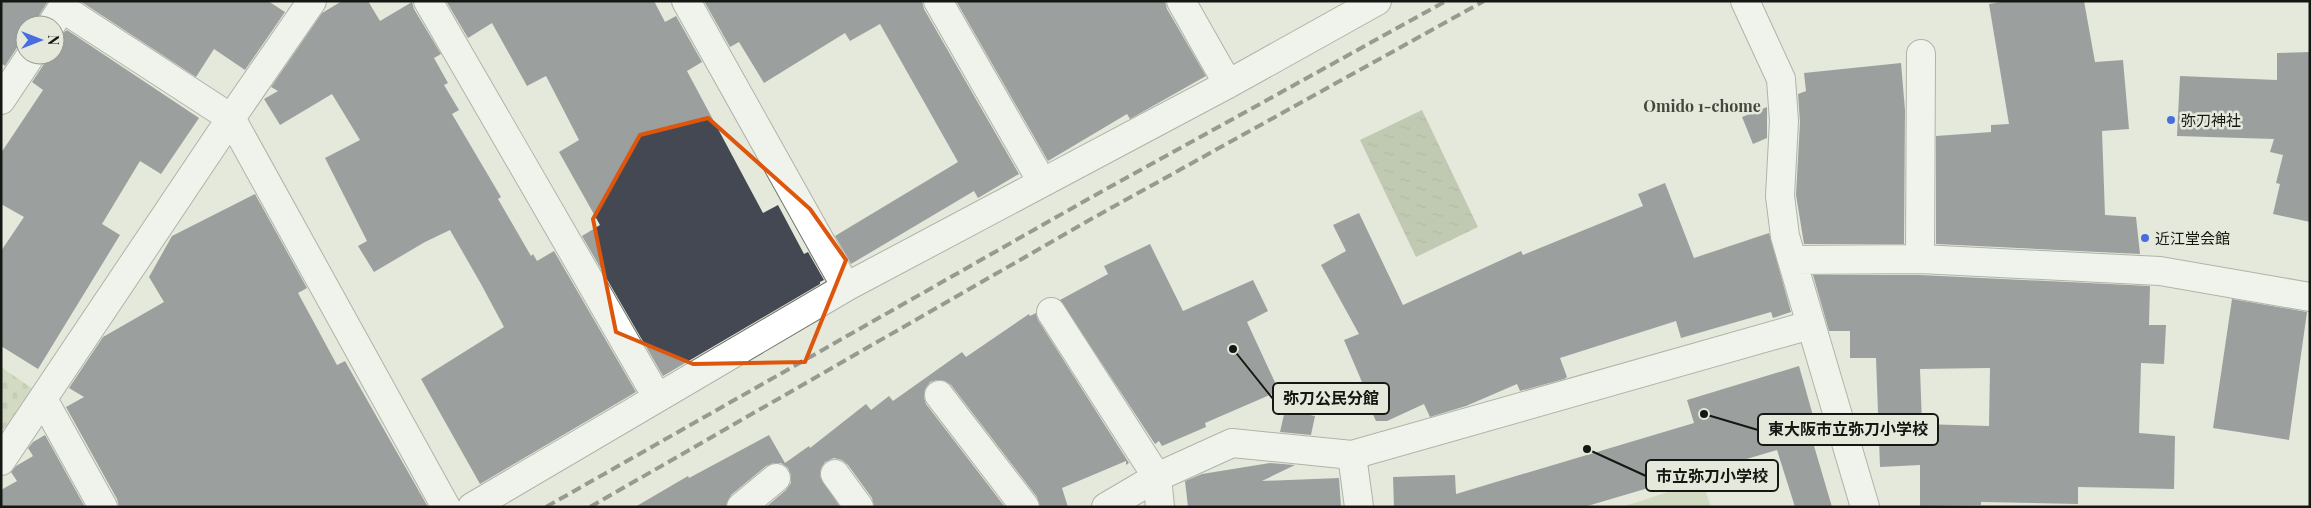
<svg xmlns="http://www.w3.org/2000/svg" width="2311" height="508" viewBox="0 0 2311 508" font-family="'Playfair Display','Noto Sans JP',serif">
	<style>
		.cemetery { fill: url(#cemetery-stones) }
		.pitch { fill: #bcc9a3 }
		.water { fill: url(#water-ripples) }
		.building { fill: #444853; fill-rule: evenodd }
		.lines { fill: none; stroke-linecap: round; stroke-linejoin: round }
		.minor-casing { stroke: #6f7368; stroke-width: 30 }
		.tertiary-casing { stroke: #6f7368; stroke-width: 30 }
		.minor { stroke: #fff; stroke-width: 28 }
		.tertiary { stroke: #fff; stroke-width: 28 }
		.rail { stroke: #393b35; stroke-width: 4; stroke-dasharray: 10 5; stroke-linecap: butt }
		.marked { fill: none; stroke: #dd560c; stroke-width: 4; stroke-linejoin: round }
		.poi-dot { fill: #476de0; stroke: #e4e9dc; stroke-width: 2 }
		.labels { text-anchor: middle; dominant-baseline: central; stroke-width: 5; stroke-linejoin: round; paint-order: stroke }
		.poi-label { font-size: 15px; fill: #151712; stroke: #e4e9dc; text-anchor: start }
		.neighbourhood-label { font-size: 16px; font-weight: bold; fill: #43463c; stroke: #e4e9dc }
		.leader { fill: none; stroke: #151712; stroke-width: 2 }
		.callout-dot { fill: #151712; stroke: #e4e9dc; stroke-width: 2 }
		.callout { fill: #e4e9dc; stroke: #151712; stroke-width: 2 }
		.callout-label { font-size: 16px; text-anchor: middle; font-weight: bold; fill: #151712 }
	</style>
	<defs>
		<pattern id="cemetery-stones" width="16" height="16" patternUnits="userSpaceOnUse" patternTransform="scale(1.25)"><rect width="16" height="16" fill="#bcc9a3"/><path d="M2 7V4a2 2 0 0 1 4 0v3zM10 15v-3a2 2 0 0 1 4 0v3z" fill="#a1ac8b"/></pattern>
		<pattern id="water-ripples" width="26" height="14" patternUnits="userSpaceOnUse" patternTransform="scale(1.25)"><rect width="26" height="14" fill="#96a27d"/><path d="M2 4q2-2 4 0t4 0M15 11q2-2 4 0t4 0" fill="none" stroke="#798365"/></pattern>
	</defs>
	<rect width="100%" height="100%" fill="#e4e9dc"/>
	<path class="cemetery" d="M 1,367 L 36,391 L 1,432 Z"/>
	<path class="pitch" d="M 1702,481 L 1711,507 L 1622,507 Z"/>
	<path class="water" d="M 1422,110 L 1478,227 L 1416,257 L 1360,140 Z"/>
	<path class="building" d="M 1,1 L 48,1 L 38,17 L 36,25 L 25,25 L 25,41 L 18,46 L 5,66 L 1,63 Z
		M 80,1 L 268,1 L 285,12 L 245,70 L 214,49 L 196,77 Z
		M 342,1 L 368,1 L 380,21 L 412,2 L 414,9 L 441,54 L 434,58 L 448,83 L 444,85 L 459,110 L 452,114 L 501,197 L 498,199 L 531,256 L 533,254 L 537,261 L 554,251 L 636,392 L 480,484 L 421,379 L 504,327 L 481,284 L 450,230 L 425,242 L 374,272 L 358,246 L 367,241 L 325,158 L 360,140 L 332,94 L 280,125 L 264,99 L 278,91 L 271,87 L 322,13 Z
		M 446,1 L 654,1 L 665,22 L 676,16 L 702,62 L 687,71 L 763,213 L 778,205 L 804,254 L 808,252 L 824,280 L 820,282 L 820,284 L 663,376 L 582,236 L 600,225 L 559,152 L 579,140 L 546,76 L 527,86 L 492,23 L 468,38 Z
		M 704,1 L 922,1 L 924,9 L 1019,174 L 978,198 L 974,191 L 851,264 L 835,236 L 958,162 L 880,24 L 850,41 L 845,33 L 764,83 L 739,42 L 730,47 Z
		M 956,1 L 1165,1 L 1167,9 L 1206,76 L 1130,119 L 1127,114 L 1048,161 Z
		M 2006,1 L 2084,1 L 2095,62 L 2123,60 L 2129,129 L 2102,131 L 2105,215 L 2136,217 L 2140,254 L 1936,244 L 1936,136 L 1991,132 L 1991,125 L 2009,124 L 1989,4 Z
		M 67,30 L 199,118 L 161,174 L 140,161 L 102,224 L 120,235 L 38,369 L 1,346 L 1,251 L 24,217 L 1,204 L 1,153 L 43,90 L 32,82 L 44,64 L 46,55 L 55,55 L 55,40 Z
		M 2310,52 L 2310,222 L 2273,214 L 2280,184 L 2276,183 L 2283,155 L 2270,152 L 2274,139 L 2177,136 L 2180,76 L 2277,80 L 2277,53 Z
		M 1901,63 L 1905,110 L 1904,244 L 1804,244 L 1796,195 L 1800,122 L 1798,94 L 1806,91 L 1804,73 Z
		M 1767,107 L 1767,138 L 1753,144 L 1742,117 Z
		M 1665,183 L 1694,258 L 1769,233 L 1791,312 L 1773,318 L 1771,312 L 1681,338 L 1676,321 L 1560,358 L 1567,377 L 1564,379 L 1520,391 L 1517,384 L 1466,406 L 1430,417 L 1424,404 L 1387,421 L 1376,421 L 1362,391 L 1365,389 L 1344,340 L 1359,334 L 1321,265 L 1346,251 L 1333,225 L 1359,213 L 1403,305 L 1521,251 L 1523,255 L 1643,206 L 1638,194 Z
		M 255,194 L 307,288 L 298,293 L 337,365 L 345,361 L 428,507 L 119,507 L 117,499 L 66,407 L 84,397 L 69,388 L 103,337 L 164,302 L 149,277 L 172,236 Z
		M 1150,244 L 1183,311 L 1253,280 L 1268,311 L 1247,322 L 1279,391 L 1205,423 L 1206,427 L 1162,446 L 1159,441 L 1155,444 L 1060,300 L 1108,274 L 1104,266 Z
		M 1813,275 L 1920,275 L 2150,286 L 2149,325 L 2166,325 L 2164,364 L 2141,363 L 2139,433 L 2175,436 L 2174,489 L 2078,487 L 2078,504 L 1981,502 L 1981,505 L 1920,506 L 1920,465 L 1880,467 L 1876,358 L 1850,358 L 1850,331 L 1829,331 ZM 1990,368 L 1989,426 L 1922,424 L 1920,369 Z
		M 2232,299 L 2307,312 L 2289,440 L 2213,428 Z
		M 1036,313 L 1038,320 L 1129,463 L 1126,465 L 1126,461 L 1062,488 L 1068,507 L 1040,507 L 1037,497 L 951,385 L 945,381 L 937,380 L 930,382 L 925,389 L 924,397 L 926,404 L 1005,507 L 874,507 L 872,498 L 848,465 L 842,460 L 834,458 L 825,462 L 821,468 L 820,476 L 840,507 L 766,507 L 786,490 L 791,483 L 791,475 L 788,468 L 781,463 L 774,463 L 766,466 L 731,495 L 726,507 L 635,507 L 688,476 L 689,478 L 769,435 L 785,463 L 809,446 L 810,448 L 866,404 L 871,410 L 889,396 L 893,401 L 962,352 L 966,357 L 1029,314 L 1030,316 Z
		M 1799,366 L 1819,437 L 1812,439 L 1832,507 L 1795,507 L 1777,450 L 1584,507 L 1394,507 L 1393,477 L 1455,475 L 1456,494 L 1694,423 L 1687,400 Z
		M 1285,410 L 1315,416 L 1311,435 L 1280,432 Z
		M 45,435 L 85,507 L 1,507 L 1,490 L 17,481 L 11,472 L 16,466 L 33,456 L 28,448 L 33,442 Z
		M 1270,463 L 1295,465 L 1262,481 L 1339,478 L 1341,507 L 1188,507 L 1185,481 L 1202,474 Z"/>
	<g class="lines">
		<g class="minor-casing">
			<path id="minor" d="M 428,1 L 657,397
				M 686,1 L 846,287
				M 938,1 L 1042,182
				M 1181,1 L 1228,84
				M 1745,1 L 1781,79 L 1784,121 L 1780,196 L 1785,236 L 1792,260
				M 51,25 L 62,8 L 231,118 L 446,507
				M 1,100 L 31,55
				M 1920,259 L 1921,54
				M 1051,312 L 1157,477 L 1160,507
				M 939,395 L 1025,507
				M 43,399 L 103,507
				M 1352,455 L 1359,507
				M 1,461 L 231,118
				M 835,474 L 859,507
				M 472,507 L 846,287 L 1228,84 L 1377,1
				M 741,507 L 776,478
				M 1106,507 L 1157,477 L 1232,443 L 1352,455 L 1810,325
				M 1865,507 L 1792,260 L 1920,259 L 2160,271 L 2310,297"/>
		</g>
		<g class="tertiary-casing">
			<path id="tertiary" d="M 231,118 L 312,1"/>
		</g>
		<use href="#minor" class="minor"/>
		<use href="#tertiary" class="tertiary"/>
		<path class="rail" d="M 546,507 L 1090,198 L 1446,1
			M 590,507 L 1093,218 L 1484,1"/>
	</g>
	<path d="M0 0H2311V508H0ZM 708,118 L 810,209 L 846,260 L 805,362 L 693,364 L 616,332 L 593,219 L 640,135 Z" fill="#e4e9dc" fill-opacity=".55" fill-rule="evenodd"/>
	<path class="marked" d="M 708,118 L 810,209 L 846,260 L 805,362 L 693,364 L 616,332 L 593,219 L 640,135 Z"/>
	<g class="poi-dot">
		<circle cx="2171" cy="120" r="5"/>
		<circle cx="2145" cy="238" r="5"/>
	</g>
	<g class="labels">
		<g class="poi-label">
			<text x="2181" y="120">弥刀神社</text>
			<text x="2155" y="238">近江堂会館</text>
		</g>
		<g class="neighbourhood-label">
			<text x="1702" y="105">Omido 1-chome</text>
		</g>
	</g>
	<path class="leader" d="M1233 349L1273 399M1704 414L1758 430M1587 449L1646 476"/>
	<g class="callout-dot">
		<circle cx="1233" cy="349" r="5"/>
		<circle cx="1704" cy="414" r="5"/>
		<circle cx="1587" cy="449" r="5"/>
	</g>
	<g class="callout">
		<rect x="1273" y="383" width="116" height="31" rx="5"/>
		<rect x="1758" y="414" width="180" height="31" rx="5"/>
		<rect x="1646" y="460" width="132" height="31" rx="5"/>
	</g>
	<g class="callout-label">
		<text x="1331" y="404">弥刀公民分館</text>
		<text x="1848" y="435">東大阪市立弥刀小学校</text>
		<text x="1712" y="482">市立弥刀小学校</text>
	</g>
	<rect width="2311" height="508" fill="none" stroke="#151712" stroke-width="5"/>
	<g transform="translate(40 40) rotate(90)"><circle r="24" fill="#e4e9dc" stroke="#91958b"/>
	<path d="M0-4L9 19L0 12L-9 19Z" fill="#476de0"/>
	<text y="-8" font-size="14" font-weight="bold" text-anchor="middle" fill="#151712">N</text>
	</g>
</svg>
